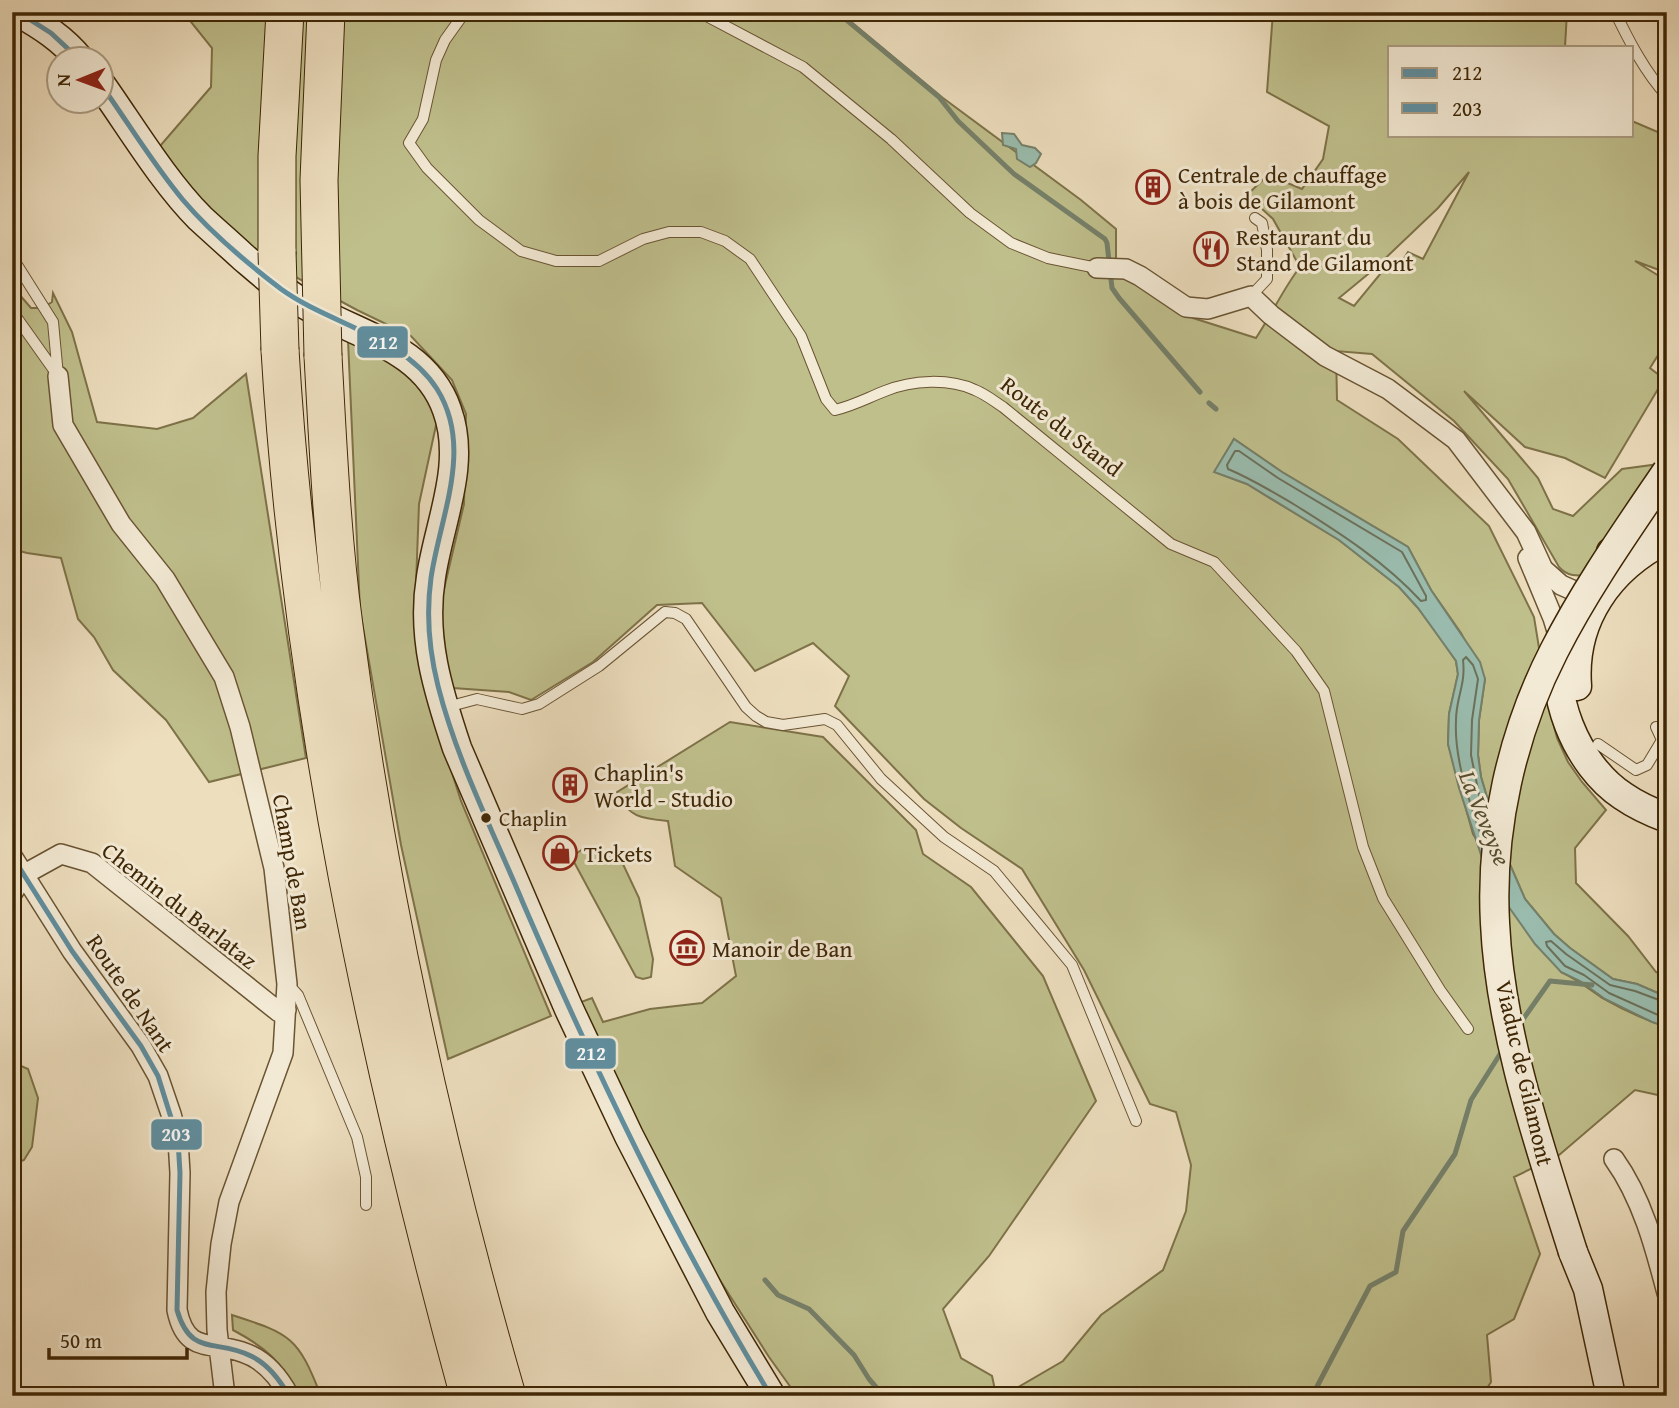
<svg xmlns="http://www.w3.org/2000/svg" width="1679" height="1408" viewBox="0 0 1679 1408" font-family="'Gentium Book Plus',serif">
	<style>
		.green { fill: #bfbf8c; stroke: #7e7248; stroke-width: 2; fill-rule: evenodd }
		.water { fill: #9abcae; stroke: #75806a; stroke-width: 2 }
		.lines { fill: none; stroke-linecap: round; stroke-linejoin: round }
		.shore { stroke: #6c715a; stroke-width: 2 }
		.stream { stroke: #75806a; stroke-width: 5 }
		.lane-casing { stroke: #6a5433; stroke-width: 12 }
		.street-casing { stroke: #6a5433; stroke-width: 22 }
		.secondary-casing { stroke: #3e2605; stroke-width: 31 }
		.highway-casing { stroke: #3e2605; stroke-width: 39 }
		.lane { stroke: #f3ead5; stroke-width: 10 }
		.street { stroke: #f3ead5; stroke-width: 19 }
		.secondary { stroke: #f3ead5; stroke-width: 28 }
		.highway { stroke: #eddebe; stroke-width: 37 }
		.secondary-bridge-casing { stroke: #3e2605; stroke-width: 31; stroke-linecap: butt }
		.highway-bridge-casing { stroke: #3e2605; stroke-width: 39; stroke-linecap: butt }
		.secondary-bridge { stroke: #f3ead5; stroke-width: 28 }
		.highway-bridge { stroke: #eddebe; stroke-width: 37 }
		.bus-1-casing { stroke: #f3ead5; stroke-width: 10 }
		.bus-2-casing { stroke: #f3ead5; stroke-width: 10 }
		.bus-1 { stroke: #608fa0; stroke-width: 5 }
		.bus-2 { stroke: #608fa0; stroke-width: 5 }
		.bus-dot { fill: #3e2605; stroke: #f3ead5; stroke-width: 2.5 }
		.labels { text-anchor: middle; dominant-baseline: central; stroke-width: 6; stroke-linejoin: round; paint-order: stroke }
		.bus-label { font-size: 21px; fill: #3e2605; stroke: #f3ead5; text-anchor: start }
		.poi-label { font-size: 23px; fill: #3e2605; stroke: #f3ead5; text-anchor: start }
		.street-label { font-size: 23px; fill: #3e2605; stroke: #f3ead5 }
		.water-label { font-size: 24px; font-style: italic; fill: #554c2f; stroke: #f3ead5 }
		.line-badge { stroke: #f3ead5; stroke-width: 2.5 }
		.badge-label { font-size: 19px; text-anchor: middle; font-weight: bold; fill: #fff }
	</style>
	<rect width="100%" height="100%" fill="#eddebe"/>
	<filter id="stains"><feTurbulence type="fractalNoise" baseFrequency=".00286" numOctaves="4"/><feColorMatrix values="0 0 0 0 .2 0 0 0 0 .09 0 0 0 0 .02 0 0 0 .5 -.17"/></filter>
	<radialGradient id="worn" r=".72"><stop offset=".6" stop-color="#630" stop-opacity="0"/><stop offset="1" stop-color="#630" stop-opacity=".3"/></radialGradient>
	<path class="green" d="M 183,12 L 833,12 L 845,17 L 943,98 L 1081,200 L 1116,229 L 1116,259 L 1193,318 L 1256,338 C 1272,314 1283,289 1300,267 L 1273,219 L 1247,195 L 1268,175 L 1302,189 L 1323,159 L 1329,126 L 1267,92 L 1273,12 L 1567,12 L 1565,47 L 1390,47 L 1390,135 L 1632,135 L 1632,121 L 1667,136 L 1667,273 L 1635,261 L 1667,281 L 1667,348 L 1662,349 L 1650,368 L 1664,379 L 1605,478 L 1565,458 L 1525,447 L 1464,391 L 1538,478 L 1553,509 L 1573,516 L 1622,469 L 1667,463 L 1667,509 L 1590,575 C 1577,576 1568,577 1559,567 L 1508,479 L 1454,421 L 1372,354 L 1336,351 L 1337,400 L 1398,439 L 1489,526 L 1534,617 L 1548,703 L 1557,738 L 1568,762 L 1582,782 L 1606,810 L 1575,848 L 1576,883 L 1628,936 L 1656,972 L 1667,977 L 1667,997 L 1637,984 L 1613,979 L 1570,948 L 1554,934 L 1525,899 L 1501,844 L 1481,777 L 1478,755 L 1479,720 L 1485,679 L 1461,633 L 1431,590 L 1408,547 L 1282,472 L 1234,439 L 1215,472 L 1247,484 L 1339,540 L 1399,587 L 1418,608 L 1444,643 L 1456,661 L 1458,674 L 1449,714 L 1448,744 L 1473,834 L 1561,972 C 1577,979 1589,989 1604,999 C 1623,1010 1646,1020 1667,1027 L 1667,1097 L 1635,1090 L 1558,1156 L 1514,1177 L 1540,1254 L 1514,1319 L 1487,1335 L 1491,1382 L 1482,1396 L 797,1396 L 769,1357 L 677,1213 L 581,1002 L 592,998 L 603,1022 L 650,1009 L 702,1003 L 736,976 L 721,898 L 675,866 L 668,821 C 639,818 633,818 614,794 L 730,722 L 823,737 L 916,830 L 923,854 L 971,887 L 1043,976 L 1096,1101 L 989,1256 L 943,1309 L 961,1358 L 992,1376 L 995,1390 L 1015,1389 L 1063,1361 L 1101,1315 L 1163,1270 L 1186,1211 L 1191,1165 L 1176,1112 L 1150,1104 L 1084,970 L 1022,869 L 961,828 L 924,799 L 835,706 L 849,676 L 813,643 L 755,671 L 702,603 L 657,605 L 593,662 L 531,700 L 509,692 L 453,688 L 446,663 L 440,606 L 464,504 L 466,414 L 452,380 L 411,336 L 357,310 L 275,266 L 237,236 L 193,191 L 160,146 L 211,87 L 212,48 ZM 1469,172 L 1423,259 L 1408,252 L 1399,266 L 1390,262 L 1354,306 L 1339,298 L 1373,270 L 1438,208 Z
		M 12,286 L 31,308 L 42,308 L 52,302 L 53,293 L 72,332 L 97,422 L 157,429 L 193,418 L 246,374 L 306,758 L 209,782 L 166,720 L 113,670 L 94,637 L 78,619 L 61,558 L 27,553 L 12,549 Z
		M 348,340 L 390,359 L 423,384 L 438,416 L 419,504 L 415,611 L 423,682 L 461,801 L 551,1016 L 448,1059 L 401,845 L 360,610 Z
		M 598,848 L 622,862 L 639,898 L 653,959 L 651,977 L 643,979 L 636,977 L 574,862 L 574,855 L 583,849 Z
		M 12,1062 L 28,1069 L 38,1098 L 32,1147 L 24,1160 L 12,1165 Z
		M 232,1315 C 291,1334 298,1337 321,1396 L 299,1396 C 283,1362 265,1347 233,1330 Z"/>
	<path class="water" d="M 1002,133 L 1014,134 L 1022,145 L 1035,148 L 1041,154 L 1036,163 L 1030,167 L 1017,159 L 1016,149 L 1003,145 Z
		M 1234,439 L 1282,472 L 1408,547 L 1431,590 L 1480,662 L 1485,679 L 1479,720 L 1478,755 L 1481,777 L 1501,844 L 1525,899 L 1554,934 L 1570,948 L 1613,979 L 1637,984 L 1667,997 L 1667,1027 L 1652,1022 L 1605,999 L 1580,981 L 1561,972 L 1535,944 L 1489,879 L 1459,788 L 1448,744 L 1449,714 L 1458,674 L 1456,661 L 1418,608 L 1399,587 L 1339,540 L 1247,484 L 1214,472 Z"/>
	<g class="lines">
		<path class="shore" d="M 1235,451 L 1239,451 L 1278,478 L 1402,552 L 1426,596 L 1426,600 L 1421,601 C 1385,562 1340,533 1295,505 C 1273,492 1252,479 1228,469 L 1227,465 Z
			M 1482,838 C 1469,801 1454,759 1456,720 C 1456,698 1466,684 1463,660 L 1466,657 L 1473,665 L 1478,679 L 1472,720 L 1471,755 L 1484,819
			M 1667,1003 L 1635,991 L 1610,985 L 1566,954 L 1551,941 L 1546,942 L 1547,946 L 1565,966 L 1584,975 L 1609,993 L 1667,1019"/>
		<path class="stream" d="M 837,12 L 939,97 L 958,121 L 1014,174 L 1105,239 L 1107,243 L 1112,288 L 1119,298 L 1200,392
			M 1209,403 L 1216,409
			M 1519,1025 L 1550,981 L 1592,985
			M 765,1280 L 778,1295 L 809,1309 L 854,1355 L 869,1379 L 884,1396
			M 1312,1396 L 1370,1286 L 1396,1272 L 1403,1231 L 1455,1154 L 1471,1100 L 1502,1051"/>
		<g class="lane-casing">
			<path id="lane" d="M 465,12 L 445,40 L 436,60 L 423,119 L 409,143 L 427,168 L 479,220 L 521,251 L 556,261 L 599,261 L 643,239 L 669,232 L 701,232 L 725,241 L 750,259 L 801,336 L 826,399 L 835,410 C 855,405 867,398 885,391 C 912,380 949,378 975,390 C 985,394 994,401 1003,407 L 1171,544 L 1214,562 L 1296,651 L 1324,691 L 1363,847 L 1383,898 L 1440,990 L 1468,1029
				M 699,12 L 803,67 L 891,139 L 970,213 L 1011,243 L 1048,258 L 1097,268
				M 1615,12 C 1629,41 1645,72 1667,96
				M 12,257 L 53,322 L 58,376
				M 1251,296 L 1267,279 L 1267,250 L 1262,223 L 1255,218
				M 12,311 L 56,373
				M 447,707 L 477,699 L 522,709 L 539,704 L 599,666 L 665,612 L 675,613 L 686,619 L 746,707 L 756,716 L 766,722 L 783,725 L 825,719 L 837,725 L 881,779 L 944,837 L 994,871 L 1072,965 L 1136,1121
				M 1656,727 L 1662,740 L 1667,762
				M 1598,744 L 1636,770 L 1647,765 L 1662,740
				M 288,984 L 298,995 L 357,1137 L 366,1177 L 366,1205"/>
		</g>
		<g class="street-casing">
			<path id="street" d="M 1097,268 L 1126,269 L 1140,276 L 1186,307 L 1208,309 L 1251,296 L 1271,315 L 1325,356 L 1388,389 L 1456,440 L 1526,532 L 1543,569 L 1561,585 L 1579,593
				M 58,376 L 63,425 L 121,524 L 165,579 L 224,677 L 240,727 L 274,868 L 287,984 L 283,1053 L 229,1202 L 221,1244 L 216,1292 L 217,1330 L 225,1396
				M 1528,558 L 1553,618 L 1560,641
				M 12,856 L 72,951 L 141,1046 L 158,1076 L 171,1114 L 178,1140 L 180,1173 L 177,1310 C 186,1354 210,1341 242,1352 C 264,1359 279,1377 289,1396
				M 12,894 L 23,875 L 61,854 L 92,863 L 279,1012 L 286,1010
				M 1614,1159 C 1642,1198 1655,1247 1667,1293"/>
		</g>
		<g class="secondary-casing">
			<path id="secondary" d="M 18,12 C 41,25 63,39 80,60
				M 102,86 C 131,127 164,182 200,218 C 214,231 229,244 243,257 C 263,274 283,292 306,305 C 358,336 425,347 447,410 C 467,465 439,522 431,577 C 421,637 438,691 457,748 L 569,1009 L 629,1136 L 720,1312 L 771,1396
				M 1611,552 L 1632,536 L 1667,522
				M 1561,637 C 1547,692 1576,765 1623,796 C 1636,805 1651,812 1667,818
				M 1577,686 C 1572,620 1609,568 1667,539
				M 1573,1252 L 1588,1289 L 1611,1396"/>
		</g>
		<g class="highway-casing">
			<path id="highway" d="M 277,252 L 277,156 L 285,12
				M 280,350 C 301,704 376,1054 469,1396
				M 323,356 C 328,446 332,537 344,626 C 378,887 434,1144 507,1396"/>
		</g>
		<use href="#lane" class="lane"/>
		<use href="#street" class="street"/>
		<use href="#secondary" class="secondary"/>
		<use href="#highway" class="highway"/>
		<g class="secondary-bridge-casing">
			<path id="secondary-bridge" d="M 1573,1252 C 1540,1147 1500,1033 1495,923 C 1490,830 1512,733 1554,651 C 1586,588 1627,530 1667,471"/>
		</g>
		<g class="highway-bridge-casing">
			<path id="highway-bridge" d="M 277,252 L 280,350
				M 323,356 L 319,180 L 326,12"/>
		</g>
		<use href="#secondary-bridge" class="secondary-bridge"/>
		<use href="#highway-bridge" class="highway-bridge"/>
		<g class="bus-1-casing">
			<path id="bus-1" d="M 18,12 L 51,33 L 80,60
				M 102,86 C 129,124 153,164 183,200 C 211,233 247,263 281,289 C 329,324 403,336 437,389 C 474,448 440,516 431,578 C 426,614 429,650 438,686 C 457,761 493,831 523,903 C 596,1072 675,1238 771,1396"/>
		</g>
		<g class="bus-2-casing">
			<path id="bus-2" d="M 12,856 L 72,951 L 141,1046 L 158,1076 L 178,1140 L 180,1173 L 177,1310 C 191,1358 216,1338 251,1356 C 268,1364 280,1380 289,1396"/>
		</g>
		<use href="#bus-1" class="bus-1"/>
		<use href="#bus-2" class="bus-2"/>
	</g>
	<defs>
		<g id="building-ring" transform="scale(1.75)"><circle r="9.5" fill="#f3ead5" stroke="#8f2418" stroke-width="1.5"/><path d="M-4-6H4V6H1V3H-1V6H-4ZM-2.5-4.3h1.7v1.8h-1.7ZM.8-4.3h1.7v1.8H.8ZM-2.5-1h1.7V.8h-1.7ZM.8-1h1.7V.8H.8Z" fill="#8f2418"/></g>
		<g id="restaurant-ring" transform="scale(1.75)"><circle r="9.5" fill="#f3ead5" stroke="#8f2418" stroke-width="1.5"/><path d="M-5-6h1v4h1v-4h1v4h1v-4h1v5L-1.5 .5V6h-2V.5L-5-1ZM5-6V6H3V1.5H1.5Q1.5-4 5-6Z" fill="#8f2418"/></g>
		<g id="shop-ring" transform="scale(1.75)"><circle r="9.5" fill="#f3ead5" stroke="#8f2418" stroke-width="1.5"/><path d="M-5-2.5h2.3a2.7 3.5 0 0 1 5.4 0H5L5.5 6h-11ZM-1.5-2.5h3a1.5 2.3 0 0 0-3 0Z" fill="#8f2418"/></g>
		<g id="museum-ring" transform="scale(1.75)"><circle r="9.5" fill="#f3ead5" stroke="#8f2418" stroke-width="1.5"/><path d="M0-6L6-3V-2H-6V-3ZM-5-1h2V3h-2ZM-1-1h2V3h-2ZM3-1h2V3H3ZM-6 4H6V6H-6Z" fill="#8f2418"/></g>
	</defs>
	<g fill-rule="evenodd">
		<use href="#building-ring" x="1153" y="187"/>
		<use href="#restaurant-ring" x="1211" y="249"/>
		<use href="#building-ring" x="570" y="785"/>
		<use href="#shop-ring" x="560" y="853"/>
		<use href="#museum-ring" x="687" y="948"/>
	</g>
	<circle class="bus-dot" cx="486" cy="818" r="6"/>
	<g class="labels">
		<g class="bus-label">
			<text x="499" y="818">Chaplin</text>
		</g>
		<g class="poi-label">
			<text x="1178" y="174">Centrale de chauffage<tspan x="1178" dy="26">à bois de Gilamont</tspan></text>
			<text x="1236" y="236">Restaurant du<tspan x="1236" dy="26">Stand de Gilamont</tspan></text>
			<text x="594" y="772">Chaplin's<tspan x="594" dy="26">World - Studio</tspan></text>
			<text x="584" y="853">Tickets</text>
			<text x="712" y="948">Manoir de Ban</text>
		</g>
		<g class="street-label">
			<text transform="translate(1062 426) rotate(38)">Route du Stand</text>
			<text transform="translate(293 862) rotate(80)">Champ de Ban</text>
			<text transform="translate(180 905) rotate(38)">Chemin du Barlataz</text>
			<text transform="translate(131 993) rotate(56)">Route de Nant</text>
			<text transform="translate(1525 1073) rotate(77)">Viaduc de Gilamont</text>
		</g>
		<g class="water-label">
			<text transform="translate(1485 818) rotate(68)">La Veveyse</text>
		</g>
	</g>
	<g class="line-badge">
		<rect x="356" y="325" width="53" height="34" rx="7" fill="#608fa0"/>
		<rect x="564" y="1037" width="53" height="33" rx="7" fill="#608fa0"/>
		<rect x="150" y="1118" width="53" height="33" rx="7" fill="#608fa0"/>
	</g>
	<g class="badge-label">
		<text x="383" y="349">212</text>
		<text x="591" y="1060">212</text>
		<text x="176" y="1141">203</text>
	</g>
	<rect width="1679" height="1408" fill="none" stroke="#eddebe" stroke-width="42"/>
	<rect x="14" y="14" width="1651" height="1380" fill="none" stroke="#3e2605" stroke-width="3.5"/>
	<rect x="21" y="21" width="1637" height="1366" fill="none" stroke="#3e2605" stroke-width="2"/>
	<rect x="1388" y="46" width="245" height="91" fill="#f3ead5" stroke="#ab9c82" stroke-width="2"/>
	<rect x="1402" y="68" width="35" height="10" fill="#608fa0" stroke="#ab9c82" stroke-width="2"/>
	<text x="1452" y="80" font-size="21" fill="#3e2605">212</text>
	<rect x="1402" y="103" width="35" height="10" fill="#608fa0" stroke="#ab9c82" stroke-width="2"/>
	<text x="1452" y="116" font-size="21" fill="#3e2605">203</text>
	<g transform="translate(80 80) rotate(269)"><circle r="33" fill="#f3ead5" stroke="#ab9c82" stroke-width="2"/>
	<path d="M0-5L12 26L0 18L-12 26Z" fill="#8f2418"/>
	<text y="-10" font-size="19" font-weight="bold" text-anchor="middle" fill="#3e2605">N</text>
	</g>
	<path d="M49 1348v10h138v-10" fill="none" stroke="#3e2605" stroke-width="3.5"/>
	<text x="60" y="1348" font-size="21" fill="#3e2605" stroke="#f3ead5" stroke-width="5" paint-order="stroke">50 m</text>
	<rect width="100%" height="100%" filter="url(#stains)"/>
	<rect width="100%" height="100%" fill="url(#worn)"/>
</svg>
